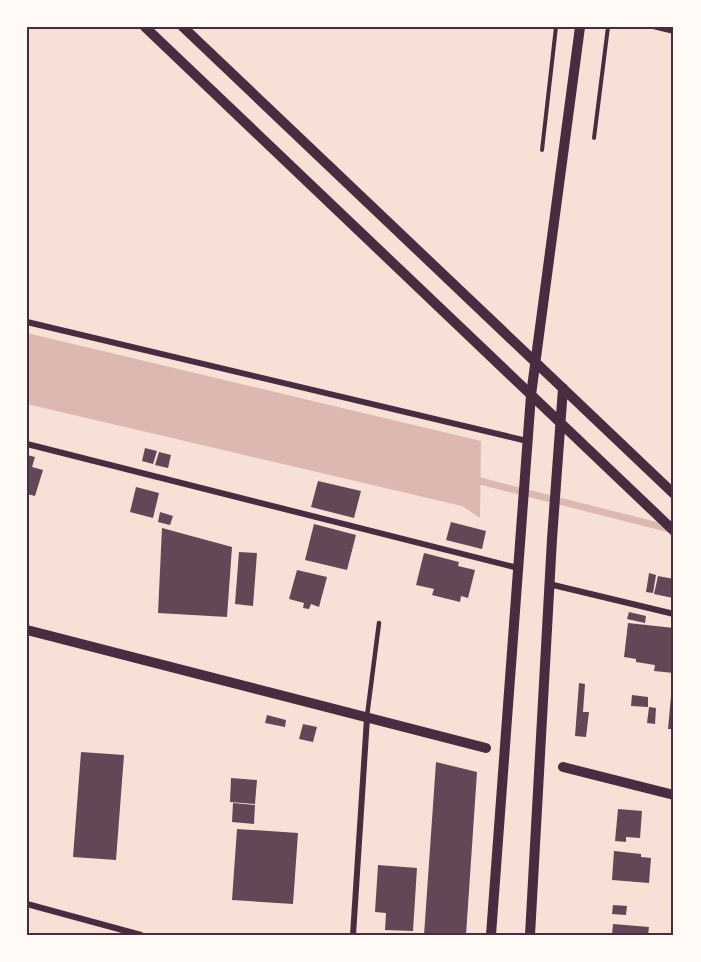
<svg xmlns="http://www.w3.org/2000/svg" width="701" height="962" viewBox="0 0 701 962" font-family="'IBM Plex Sans',sans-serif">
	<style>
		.water { fill: #dcb8b0 }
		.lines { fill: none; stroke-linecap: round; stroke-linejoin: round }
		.stream { stroke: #dcb8b0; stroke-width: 7 }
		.building { fill: #644757 }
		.path { stroke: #4a2c40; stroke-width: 4 }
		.service { stroke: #4a2c40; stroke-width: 4.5 }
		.minor { stroke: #4a2c40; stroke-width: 6 }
		.tertiary { stroke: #4a2c40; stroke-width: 10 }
		.neatline { fill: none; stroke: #4a2c40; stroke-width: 2 }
	</style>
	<rect width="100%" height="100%" fill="#f7e1d7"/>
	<path class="water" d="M 27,333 L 481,441 L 480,518 L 462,506 L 27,404 Z"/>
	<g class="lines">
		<path class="stream" d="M 472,479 L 670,529"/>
	</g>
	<path class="building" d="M 145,448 L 157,451 L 153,464 L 142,461 Z
		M 159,452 L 171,455 L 168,468 L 155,465 Z
		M 27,455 L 35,457 L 32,467 L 43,470 L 35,496 L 27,494 Z
		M 318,481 L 361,491 L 354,518 L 311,507 Z
		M 136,487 L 159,493 L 153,518 L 130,512 Z
		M 160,512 L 173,516 L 170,525 L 158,522 Z
		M 451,522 L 486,531 L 482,549 L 446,540 Z
		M 314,524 L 356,535 L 347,570 L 305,560 Z
		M 162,528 L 232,547 L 227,617 L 158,613 Z
		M 239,552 L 257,553 L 253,606 L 235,604 Z
		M 424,553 L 459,562 L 458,566 L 475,570 L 468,598 L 461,596 L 460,602 L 432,595 L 434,589 L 416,585 Z
		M 297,570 L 327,577 L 319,607 L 311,604 L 309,609 L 303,608 L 304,603 L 289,599 Z
		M 649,573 L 656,575 L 653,593 L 646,592 Z
		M 658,576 L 674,579 L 673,598 L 654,594 Z
		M 629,612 L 646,616 L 645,623 L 627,619 Z
		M 628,623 L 674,628 L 674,673 L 654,671 L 655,665 L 636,662 L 636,659 L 624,657 Z
		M 579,683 L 585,684 L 583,712 L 589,712 L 586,737 L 575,736 Z
		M 672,685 L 674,686 L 674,729 L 668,729 Z
		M 632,695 L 648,697 L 648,707 L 631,706 Z
		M 649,707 L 656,708 L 655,724 L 647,723 Z
		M 267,715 L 286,720 L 285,727 L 265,723 Z
		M 303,724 L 317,727 L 313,742 L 299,739 Z
		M 81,752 L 124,755 L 116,860 L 73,857 Z
		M 436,762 L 477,772 L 466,935 L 424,935 Z
		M 231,778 L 257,780 L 255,804 L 230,802 Z
		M 233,803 L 255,805 L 254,824 L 232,822 Z
		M 618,809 L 642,811 L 640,838 L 626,837 L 626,842 L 615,841 Z
		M 237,829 L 298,833 L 293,904 L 232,900 Z
		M 614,851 L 641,854 L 641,857 L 651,858 L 649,883 L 612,880 Z
		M 378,865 L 417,868 L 413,931 L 385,930 L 386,913 L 375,912 Z
		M 613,905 L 627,906 L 626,915 L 612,914 Z
		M 613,924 L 649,927 L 648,935 L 612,935 Z"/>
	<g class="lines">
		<path class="path" d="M 653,27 L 674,32
			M 594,138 L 608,27
			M 542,150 L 556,27"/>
		<path class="service" d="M 367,716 L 379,623"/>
		<path class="minor" d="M 27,322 L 527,441
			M 27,444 L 518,568
			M 549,584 L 674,614
			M 27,904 L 141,935
			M 353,935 L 367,718"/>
		<path class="tertiary" d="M 145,27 L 674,531
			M 183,27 L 674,494
			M 27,630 L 486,748
			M 563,767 L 674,795
			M 491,935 L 531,395 L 580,27
			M 530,935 L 552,539 L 563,388"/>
	</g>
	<rect width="701" height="962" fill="none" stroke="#fffaf5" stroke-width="57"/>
	<rect x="28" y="28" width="644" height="906" class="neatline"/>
</svg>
